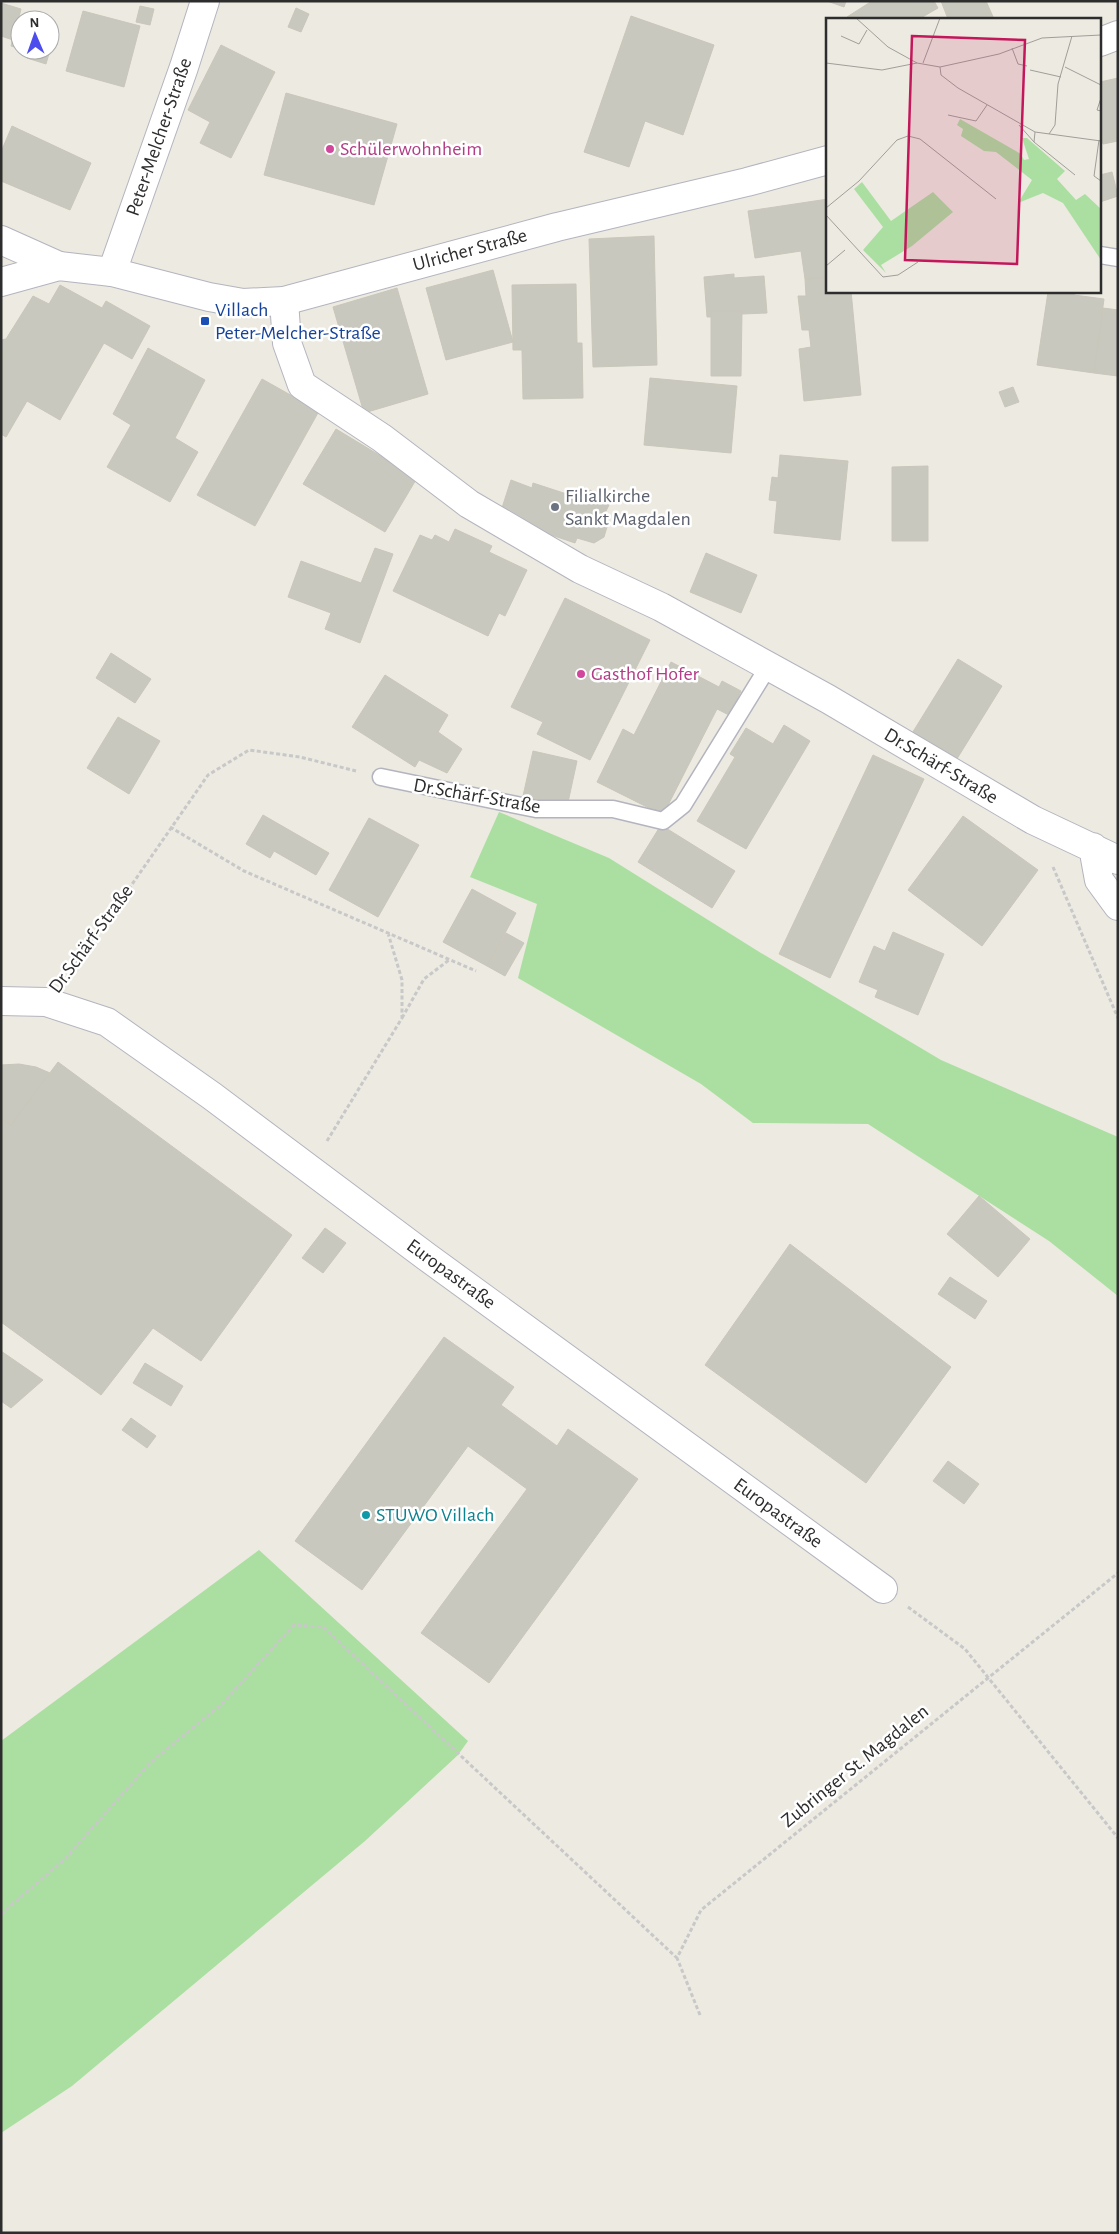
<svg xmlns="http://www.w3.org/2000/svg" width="1119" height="2234" viewBox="0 0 1119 2234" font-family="'Alegreya Sans',sans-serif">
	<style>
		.green { fill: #abdfa1 }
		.building { fill: #c9c8bf; stroke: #c9c6ba }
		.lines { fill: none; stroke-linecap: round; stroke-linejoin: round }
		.service-casing { stroke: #b4b4bf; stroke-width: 19 }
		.minor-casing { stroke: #b4b4bf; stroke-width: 30 }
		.tertiary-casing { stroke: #b4b4bf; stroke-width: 30 }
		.path { stroke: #c8c8c8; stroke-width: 3; stroke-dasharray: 4 2.5; stroke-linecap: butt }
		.service { stroke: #fff; stroke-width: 16 }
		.minor { stroke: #fff; stroke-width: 28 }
		.tertiary { stroke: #fff; stroke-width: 28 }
		.hotel-dot { fill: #d1479c; stroke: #fff; stroke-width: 2 }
		.transit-dot { fill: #1a4fb4; stroke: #fff; stroke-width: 2 }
		.worship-dot { fill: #6b7280; stroke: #fff; stroke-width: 2 }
		.culture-dot { fill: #0f9aa8; stroke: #fff; stroke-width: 2 }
		.labels { text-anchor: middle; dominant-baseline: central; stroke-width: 5; stroke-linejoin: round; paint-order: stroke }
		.street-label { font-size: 20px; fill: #2d2d2d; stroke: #fff }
		.hotel-label { font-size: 20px; fill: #b23c85; stroke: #fff; text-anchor: start }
		.transit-label { font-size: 20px; fill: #164399; stroke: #fff; text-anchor: start }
		.worship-label { font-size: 20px; fill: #5b616d; stroke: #fff; text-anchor: start }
		.culture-label { font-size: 20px; fill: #0d838f; stroke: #fff; text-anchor: start }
		.inset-road { fill: none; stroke: #a09e99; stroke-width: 1 }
		.view { fill: #c2185b; fill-opacity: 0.15; stroke: #c2185b; stroke-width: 2.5 }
		.inset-edge { fill: none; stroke: #2d2d2d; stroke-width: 2.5 }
	</style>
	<rect width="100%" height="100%" fill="#edeae1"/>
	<path class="green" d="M 499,812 L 609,858 L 761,953 L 941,1060 L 1118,1137 L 1118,1296 L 1049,1241 L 868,1124 L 753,1123 L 701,1084 L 518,978 L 537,904 L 470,877 Z
		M 259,1550 L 468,1741 L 458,1755 L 365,1841 L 72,2086 L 1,2133 L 1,1741 Z"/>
	<path class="building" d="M 827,1 L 846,1 L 844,7 Z
		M 872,1 L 934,1 L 938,8 L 919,19 L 916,16 L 911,19 L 849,19 L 847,17 Z
		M 941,1 L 986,1 L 994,19 L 948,19 Z
		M 1,3 L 21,9 L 13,40 L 1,36 Z
		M 140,6 L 154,9 L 150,25 L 136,22 Z
		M 296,8 L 309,14 L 301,32 L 288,27 Z
		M 83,11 L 140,26 L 124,87 L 66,71 Z
		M 631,16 L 714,45 L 683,135 L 645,121 L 629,167 L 584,152 Z
		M 19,17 L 29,20 L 20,20 L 20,49 L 11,46 Z
		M 50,26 L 56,28 L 50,49 Z
		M 221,45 L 275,72 L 231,158 L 200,143 L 210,122 L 188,110 Z
		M 24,50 L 50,50 L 46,64 L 27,58 L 29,52 Z
		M 1118,78 L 1118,141 L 1103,144 L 1100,132 L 1100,82 Z
		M 286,93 L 397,124 L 374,205 L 264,175 Z
		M 12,126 L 91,163 L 70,210 L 1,181 L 1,152 Z
		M 1112,172 L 1118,196 L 1100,202 L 1100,175 Z
		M 828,199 L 828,277 L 805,279 L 801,251 L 755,258 L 748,211 Z
		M 654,236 L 657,365 L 593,367 L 589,239 Z
		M 493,270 L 513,342 L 446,360 L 426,288 Z
		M 734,274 L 734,278 L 764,276 L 767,313 L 742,314 L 742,311 L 711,311 L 711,317 L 707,317 L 704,277 Z
		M 828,277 L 828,291 L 851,291 L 861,395 L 804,401 L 799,349 L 811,347 L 809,330 L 802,330 L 798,296 L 806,296 L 805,279 Z
		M 576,284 L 577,343 L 582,343 L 583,398 L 523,399 L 522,350 L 513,350 L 512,285 Z
		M 60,285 L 102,308 L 106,301 L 150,326 L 132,359 L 104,343 L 60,420 L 27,401 L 6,437 L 1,434 L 1,340 L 6,339 L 33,296 L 49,304 Z
		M 397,288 L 428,394 L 364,413 L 333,307 Z
		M 1042,291 L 1075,291 L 1074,295 L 1104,299 L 1094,373 L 1037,365 L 1048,292 Z
		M 1103,308 L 1118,310 L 1118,376 L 1094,373 Z
		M 711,311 L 742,311 L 741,376 L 711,376 Z
		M 148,348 L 205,380 L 175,438 L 198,452 L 170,502 L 107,467 L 131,425 L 113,414 Z
		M 650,378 L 737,386 L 731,453 L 644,445 Z
		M 262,379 L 319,411 L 255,526 L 197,495 Z
		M 1013,387 L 1019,402 L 1005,407 L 999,392 Z
		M 336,429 L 417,478 L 385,532 L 303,484 Z
		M 780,455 L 848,461 L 840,540 L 774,533 L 777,501 L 769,500 L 772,477 L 778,478 Z
		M 928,466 L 928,541 L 892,541 L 892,467 Z
		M 511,480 L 532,488 L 533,483 L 585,500 L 590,490 L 611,501 L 603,517 L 607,527 L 604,537 L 594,543 L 577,538 L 575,543 L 519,524 L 500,514 Z
		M 455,529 L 492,546 L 489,552 L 527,570 L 505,616 L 499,613 L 488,636 L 393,591 L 420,535 L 432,540 L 435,535 L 449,542 Z
		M 375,548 L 393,554 L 360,643 L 325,629 L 331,613 L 288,597 L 301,561 L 361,583 Z
		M 706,553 L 757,575 L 741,613 L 690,592 Z
		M 565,598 L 650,640 L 590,760 L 537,734 L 543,722 L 511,707 Z
		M 111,653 L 151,679 L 135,703 L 96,678 Z
		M 958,659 L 1002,686 L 955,762 L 911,735 Z
		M 671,662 L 719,687 L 722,681 L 741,691 L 729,715 L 717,709 L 663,815 L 597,782 L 623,729 L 634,735 Z
		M 385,675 L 448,715 L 438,732 L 462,749 L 447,773 L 419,760 L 415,767 L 352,727 Z
		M 118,717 L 160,741 L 129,794 L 87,768 Z
		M 784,725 L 810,741 L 746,849 L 697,821 L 735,757 L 730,754 L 746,728 L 773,744 Z
		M 533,751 L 577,761 L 567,807 L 523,796 Z
		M 873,755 L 924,779 L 830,978 L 779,954 Z
		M 263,815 L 329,853 L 316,875 L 274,851 L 270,858 L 246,844 Z
		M 963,816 L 1038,870 L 982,946 L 908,890 Z
		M 369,818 L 419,845 L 378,917 L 329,890 Z
		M 661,825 L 735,871 L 712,908 L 638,862 Z
		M 472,889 L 516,913 L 487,966 L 443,942 Z
		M 893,932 L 944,954 L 918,1015 L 875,997 L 878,990 L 859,982 L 874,946 L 885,951 Z
		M 506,933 L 524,943 L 505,976 L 487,966 Z
		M 58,1062 L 292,1235 L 201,1361 L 153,1328 L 101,1395 L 1,1322 L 1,1118 L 11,1125 Z
		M 19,1064 L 36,1067 L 50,1073 L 11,1125 L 1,1118 L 1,1065 Z
		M 979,1196 L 1030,1239 L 998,1277 L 947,1234 Z
		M 325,1228 L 346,1243 L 323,1273 L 302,1258 Z
		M 790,1244 L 951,1367 L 866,1483 L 705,1365 Z
		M 950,1277 L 987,1301 L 975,1319 L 938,1294 Z
		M 444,1337 L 514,1387 L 501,1405 L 557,1446 L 568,1429 L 638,1479 L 489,1683 L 421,1633 L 527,1489 L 468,1446 L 362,1590 L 295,1541 Z
		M 1,1351 L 43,1380 L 11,1408 L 1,1401 Z
		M 145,1363 L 183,1386 L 171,1406 L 133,1383 Z
		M 131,1418 L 156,1436 L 147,1448 L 122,1430 Z
		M 948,1461 L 979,1484 L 964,1504 L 933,1481 Z"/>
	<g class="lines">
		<g class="service-casing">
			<path id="service" d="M 1100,255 L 1118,258
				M 381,777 L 536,809 L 613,809 L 663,821 L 683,805 L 768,667"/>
		</g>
		<g class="minor-casing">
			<path id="minor" d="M 1,240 L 59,266
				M 112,272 L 184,67 L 205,1
				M 284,301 L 287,343 L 302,385 L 382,438 L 469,504 L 580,569 L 661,607 L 828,699 L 1033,820 L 1118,860
				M 1093,847 L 1099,880 L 1118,906
				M 1,1001 L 46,1002 L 107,1022 L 212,1096 L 427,1257 L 883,1589"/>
		</g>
		<g class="tertiary-casing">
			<path id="tertiary" d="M 1100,42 L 1118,35
				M 1,282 L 59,266 L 112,272 L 209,297 L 243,303 L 284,301 L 557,227 L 747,182 L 828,160"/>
		</g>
		<path class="path" d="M 170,827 L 244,871 L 476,971
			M 1053,867 L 1118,1018
			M 67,973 L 119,903 L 208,775 L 249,750 L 300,757 L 356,771
			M 402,1018 L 424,979 L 449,960
			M 327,1141 L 402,1018 L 402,980 L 388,933
			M 908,1607 L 965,1649 L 1118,1838
			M 1,1914 L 64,1860 L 151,1762 L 222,1704 L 294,1625 L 323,1627 L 677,1958
			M 700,2015 L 677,1958 L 701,1910 L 1118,1573"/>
		<use href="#service" class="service"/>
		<use href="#minor" class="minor"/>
		<use href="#tertiary" class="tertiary"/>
	</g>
	<g class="hotel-dot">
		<circle cx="330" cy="149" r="5"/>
		<circle cx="581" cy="674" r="5"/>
	</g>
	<rect class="transit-dot" x="200" y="316" width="10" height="10" rx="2.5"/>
	<circle class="worship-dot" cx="555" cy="507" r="5"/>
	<circle class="culture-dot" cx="366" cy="1515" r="5"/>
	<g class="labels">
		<g class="street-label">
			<text transform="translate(159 137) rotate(-71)">Peter-Melcher-Straße</text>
			<text transform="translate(470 250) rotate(-15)">Ulricher Straße</text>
			<text transform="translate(941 766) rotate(31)">Dr.Schärf-Straße</text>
			<text transform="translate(477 796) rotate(10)">Dr.Schärf-Straße</text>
			<text transform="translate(91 939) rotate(-54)">Dr.Schärf-Straße</text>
			<text transform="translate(451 1274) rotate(36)">Europastraße</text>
			<text transform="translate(778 1513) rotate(36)">Europastraße</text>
			<text transform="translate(855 1766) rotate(-39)">Zubringer St. Magdalen</text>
		</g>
		<g class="hotel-label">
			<text x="340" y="149">Schülerwohnheim</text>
			<text x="591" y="674">Gasthof Hofer</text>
		</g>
		<g class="transit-label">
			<text x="215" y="310">Villach<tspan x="215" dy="23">Peter-Melcher-Straße</tspan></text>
		</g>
		<g class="worship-label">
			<text x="565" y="496">Filialkirche<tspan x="565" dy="23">Sankt Magdalen</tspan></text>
		</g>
		<g class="culture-label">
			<text x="376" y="1515">STUWO Villach</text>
		</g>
	</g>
	<g transform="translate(826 18)">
		<rect width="275" height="275" fill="#edeae1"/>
		<path d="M 134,101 L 195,136 L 198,142 L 203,141 L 196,120 L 201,120 L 239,153 L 231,161 L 250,182 L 259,176 L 275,191 L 275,242 L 237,185 L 217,175 L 192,185 L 206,162 L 170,134 L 158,133 L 135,118 L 137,111 L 131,107 ZM 36,164 L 65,203 L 107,174 L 127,194 L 86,228 L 55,247 L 60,255 L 37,232 L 57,209 L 28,171 Z" fill="#abdfa1"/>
		<path class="inset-road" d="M 30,0 L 62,29 L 91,45M 15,18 L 33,26 L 41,12M 186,30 L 192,46 L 201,48M 0,45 L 56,52 L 91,45 L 114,49 L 173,36 L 216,20 L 275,17M 97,45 L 114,0M 114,49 L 115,57 L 132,70 L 209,114 L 275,123M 239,49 L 275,67M 204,52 L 235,59M 275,80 L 271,92 L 275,93M 122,97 L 150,103 L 161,87M 193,107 L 208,124M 209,114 L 208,124 L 249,157M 223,116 L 229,107 L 232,66 L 246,18M 273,122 L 268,158 L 275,163M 0,190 L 33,163 L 71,122 L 82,118 L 94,121 L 170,181M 0,197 L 57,259 L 72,257 L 92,244M 0,248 L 19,232"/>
		<path class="view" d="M 86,18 L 199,22 L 191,246 L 79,242 Z"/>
		<rect width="275" height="275" class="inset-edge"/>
	</g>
	<rect width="1119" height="2234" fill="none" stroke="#2d2d2d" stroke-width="5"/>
	<g transform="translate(35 35) rotate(358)"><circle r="24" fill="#ffffff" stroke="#ababab"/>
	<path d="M0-4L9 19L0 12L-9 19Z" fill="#4d4dee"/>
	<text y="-8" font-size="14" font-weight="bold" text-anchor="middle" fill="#2d2d2d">N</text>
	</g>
</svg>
